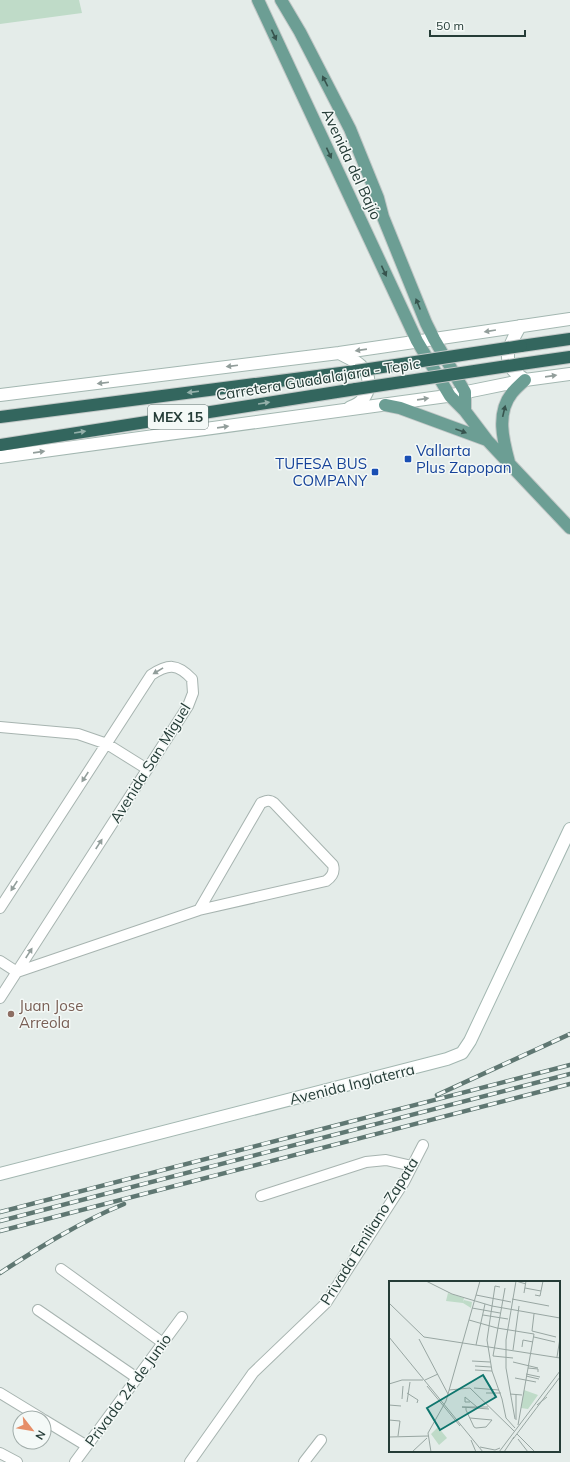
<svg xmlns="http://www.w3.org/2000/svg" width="570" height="1462" viewBox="0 0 570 1462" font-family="Mulish,sans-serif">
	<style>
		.green { fill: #bfdbc8 }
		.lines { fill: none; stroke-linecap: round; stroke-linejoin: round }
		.street-casing { stroke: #a7b4b0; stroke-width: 12 }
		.secondary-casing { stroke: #a3b7b1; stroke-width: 14 }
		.primary-casing { stroke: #c2c8c7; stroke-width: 14 }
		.highway-casing { stroke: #c2c8c7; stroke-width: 14 }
		.street { stroke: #fff; stroke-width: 10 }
		.secondary { stroke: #fff; stroke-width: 12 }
		.primary { stroke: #6c9e94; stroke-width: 12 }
		.highway { stroke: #33665e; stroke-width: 12 }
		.rail-casing { stroke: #5f7772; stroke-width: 4.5 }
		.rail { stroke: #f4f9f7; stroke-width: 3; stroke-dasharray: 9; stroke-linecap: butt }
		.highway-bridge-casing { stroke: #c2c8c7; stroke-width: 14; stroke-linecap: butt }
		.highway-bridge { stroke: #33665e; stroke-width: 12 }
		.oneway { fill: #37544e }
		.oneway2 { fill: #929e9b }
		.oneway3 { fill: #94b0aa }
		.transit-dot { fill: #1a4fb4; stroke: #f4f9f7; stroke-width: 1.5 }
		.education-dot { fill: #8d6e63; stroke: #f4f9f7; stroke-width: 1.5 }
		.labels { text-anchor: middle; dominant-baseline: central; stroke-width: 3; stroke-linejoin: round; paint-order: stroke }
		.shield { fill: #f4f9f7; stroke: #637571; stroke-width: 1 }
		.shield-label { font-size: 14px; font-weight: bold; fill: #253c37 }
		.street-label { font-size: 15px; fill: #253c37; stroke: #f4f9f7 }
		.transit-label { font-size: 15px; fill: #164399; stroke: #f4f9f7; text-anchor: start }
		.education-label { font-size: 15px; fill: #785e54; stroke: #f4f9f7; text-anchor: start }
		.inset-road { fill: none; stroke: #98a6a2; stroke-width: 1 }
		.view { fill: #0f766e; fill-opacity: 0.15; stroke: #0f766e; stroke-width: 2 }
		.inset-edge { fill: none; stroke: #253c37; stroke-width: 2 }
	</style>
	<rect width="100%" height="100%" fill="#e4ece9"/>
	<path class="green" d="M 0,0 L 79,0 L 82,13 L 0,24 Z"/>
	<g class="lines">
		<g class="street-casing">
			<path id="street" d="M 0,727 L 78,734 L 107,744 L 147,769
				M 0,908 L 151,675 C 168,664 177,663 192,679 L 193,693 L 188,706 L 0,998
				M 0,961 L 17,972 L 199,910 L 326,881 C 332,877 335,872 333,865 L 274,803 C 269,799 266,801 261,803 L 199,910
				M 261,1196 L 366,1162 L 386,1160 L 412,1166
				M 61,1269 L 163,1343
				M 38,1310 L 137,1378
				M 0,1393 L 41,1418
				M 44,1420 L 87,1446
				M 0,1453 L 17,1462
				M 75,1462 L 182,1317
				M 190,1462 L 253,1373 L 326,1303 L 404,1182 L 423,1145
				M 304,1462 L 321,1440"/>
		</g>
		<g class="secondary-casing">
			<path id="secondary" d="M 520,326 C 513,340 501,356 513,370 C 516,374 522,377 525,380
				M 339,353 C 346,357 355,360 361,366 C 371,375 371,390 362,400 C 359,404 353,406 349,408
				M 0,395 L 339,353 L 570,319
				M 0,457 L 447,396 L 525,380 L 570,374
				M 0,1174 L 447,1059 L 462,1053 L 470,1041 L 570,829"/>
		</g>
		<g class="primary-casing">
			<path id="primary" d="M 258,0 L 417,341 L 450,396 L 465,411 L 487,440 L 570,528
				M 281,0 L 300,32 L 350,129 L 378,198 L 383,217 L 426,323 L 434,339 L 465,392 L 465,411
				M 385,405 L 400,408 L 487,440
				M 509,462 C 503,440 496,413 512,393 C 516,388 521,384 525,380"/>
		</g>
		<g class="highway-casing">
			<path id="highway" d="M 521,346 L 570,339
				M 521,364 L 570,357
				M 0,417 L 356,371
				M 0,445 L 356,389"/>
		</g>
		<use href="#street" class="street"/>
		<use href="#secondary" class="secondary"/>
		<use href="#primary" class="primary"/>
		<use href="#highway" class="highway"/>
		<g class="rail-casing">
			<path id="rail" d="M 437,1095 L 570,1034
				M 0,1212 L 570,1065
				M 0,1221 L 570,1074
				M 0,1231 L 570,1084
				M 0,1273 C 40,1247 80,1222 124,1204"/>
		</g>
		<use href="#rail" class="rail"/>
		<g class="highway-bridge-casing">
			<path id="highway-bridge" d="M 356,371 L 521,346
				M 356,389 L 521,364"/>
		</g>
		<use href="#highway-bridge" class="highway-bridge"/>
	</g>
	<defs><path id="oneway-solid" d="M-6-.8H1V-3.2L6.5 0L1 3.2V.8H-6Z"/></defs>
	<g class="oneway">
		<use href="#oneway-solid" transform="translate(274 35) rotate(65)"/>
		<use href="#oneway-solid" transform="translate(325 81) rotate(-117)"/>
		<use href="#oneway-solid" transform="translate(329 153) rotate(65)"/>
		<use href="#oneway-solid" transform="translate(384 271) rotate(65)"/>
		<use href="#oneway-solid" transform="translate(418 304) rotate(-112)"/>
		<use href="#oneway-solid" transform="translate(504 411) rotate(-77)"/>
		<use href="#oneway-solid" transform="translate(461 431) rotate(20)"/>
	</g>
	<g class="oneway2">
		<use href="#oneway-solid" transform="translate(490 331) rotate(171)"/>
		<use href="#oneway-solid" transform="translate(361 350) rotate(172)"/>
		<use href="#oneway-solid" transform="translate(232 366) rotate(173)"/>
		<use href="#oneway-solid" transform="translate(551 376) rotate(-8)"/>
		<use href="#oneway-solid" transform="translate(103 383) rotate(173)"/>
		<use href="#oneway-solid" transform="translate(423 399) rotate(-8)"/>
		<use href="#oneway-solid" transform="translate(223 427) rotate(-8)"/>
		<use href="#oneway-solid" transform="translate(39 452) rotate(-8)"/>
		<use href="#oneway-solid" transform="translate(158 671) rotate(149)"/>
		<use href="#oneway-solid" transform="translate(85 777) rotate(123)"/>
		<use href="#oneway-solid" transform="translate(99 844) rotate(-57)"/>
		<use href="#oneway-solid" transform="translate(14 886) rotate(123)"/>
		<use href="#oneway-solid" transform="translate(29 953) rotate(-57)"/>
	</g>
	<g class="oneway3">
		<use href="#oneway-solid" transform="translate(193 392) rotate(173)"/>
		<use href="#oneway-solid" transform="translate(264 403) rotate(-9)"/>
		<use href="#oneway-solid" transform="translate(80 432) rotate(-9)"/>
	</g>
	<g class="transit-dot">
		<rect x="404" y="455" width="8" height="8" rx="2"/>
		<rect x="371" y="468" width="8" height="8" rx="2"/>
	</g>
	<circle class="education-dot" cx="11" cy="1014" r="4"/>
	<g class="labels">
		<rect class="shield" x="148" y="405" width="60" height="24" rx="3"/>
		<g class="shield-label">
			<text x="178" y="417">MEX 15</text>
		</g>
		<g class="street-label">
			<text transform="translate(352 164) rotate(65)">Avenida del Bajío</text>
			<text transform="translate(318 379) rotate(-9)">Carretera Guadalajara - Tepic</text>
			<text transform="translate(150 763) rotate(-58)">Avenida San Miguel</text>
			<text transform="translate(352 1084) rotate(-14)">Avenida Inglaterra</text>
			<text transform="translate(369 1231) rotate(-58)">Privada Emiliano Zapata</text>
			<text transform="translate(128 1390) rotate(-54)">Privada 24 de Junio</text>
		</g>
		<g class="transit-label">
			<text x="416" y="450">Vallarta<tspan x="416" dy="17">Plus Zapopan</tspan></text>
			<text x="367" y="463" text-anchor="end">TUFESA BUS<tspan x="367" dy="17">COMPANY</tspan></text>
		</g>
		<g class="education-label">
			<text x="19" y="1005">Juan Jose<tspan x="19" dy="17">Arreola</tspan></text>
		</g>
	</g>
	<g transform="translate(389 1281)">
		<rect width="171" height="171" fill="#e4ece9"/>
		<path d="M 59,12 L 75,17 L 74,21 L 75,19 L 83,21 L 82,27 L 74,22 L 57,20 ZM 135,109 L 149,114 L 139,128 L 132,127 ZM 49,146 L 58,157 L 50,164 L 42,153 Z" fill="#bfdbc8"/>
		<path class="inset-road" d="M 37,0 L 63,13 L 103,25 L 171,37M 111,6 L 106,5 L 98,59 L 103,90 L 113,118 L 117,137 L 126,147M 136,7 L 152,10M 135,12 L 137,0M 87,14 L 122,21M 146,14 L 151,15 L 154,0M 123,18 L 160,25M 0,22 L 35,56 L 171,77M 83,27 L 111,32M 94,34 L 119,38M 80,39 L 108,47 L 145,53 L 129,144M 143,50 L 167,56M 143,50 L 145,33M 0,56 L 94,171M 145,56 L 166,61M 30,58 L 59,113M 87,64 L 96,23M 133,66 L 134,59 L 144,61M 124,69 L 130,25M 104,75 L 116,7M 104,75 L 124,77M 168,76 L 171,57M 83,80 L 101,81M 124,81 L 149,87M 86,85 L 102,86M 139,87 L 149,88 L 149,91M 86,89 L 103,90M 137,93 L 151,96M 137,95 L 150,98M 126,97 L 147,101M 36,99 L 49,93M 0,103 L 13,99 L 34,99M 38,105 L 71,145M 85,107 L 110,109M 60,109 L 81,107 L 125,150M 18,112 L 29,119 L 28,122M 97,112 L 112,112M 121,113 L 133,114M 127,114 L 127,139M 13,118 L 14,105M 18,121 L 21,101M 81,121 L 76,121 L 76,116 L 88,126 L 88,128M 0,124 L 12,125M 148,124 L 158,116M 73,126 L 100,128M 73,126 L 99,126M 77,126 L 77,129 L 85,146 L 87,147 L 97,146 L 103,139 L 81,137M 126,138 L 117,87 L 117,59 L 127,0 L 137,3M 0,139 L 11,140 L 9,155M 128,153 L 146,171M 0,156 L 39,155M 124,158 L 171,96M 129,158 L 139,171M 82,159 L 87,171M 91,166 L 106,169 L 111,167M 23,171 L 38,157M 42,171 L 39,152 L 57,120 L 91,0M 110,171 L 171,90M 115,171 L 125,156"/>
		<path class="view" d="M 94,94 L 107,116 L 51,149 L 38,127 Z"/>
		<rect width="171" height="171" class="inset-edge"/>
	</g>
	<g transform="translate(32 1430) rotate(121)"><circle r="19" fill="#f4f9f7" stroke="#a1adaa"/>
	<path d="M0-3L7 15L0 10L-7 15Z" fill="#e68e68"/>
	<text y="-6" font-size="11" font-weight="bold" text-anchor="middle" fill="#253c37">N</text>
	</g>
	<path d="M430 30v6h95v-6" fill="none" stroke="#253c37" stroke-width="2"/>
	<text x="436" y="30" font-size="12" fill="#253c37" stroke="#f4f9f7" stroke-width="3" paint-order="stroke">50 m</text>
</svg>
